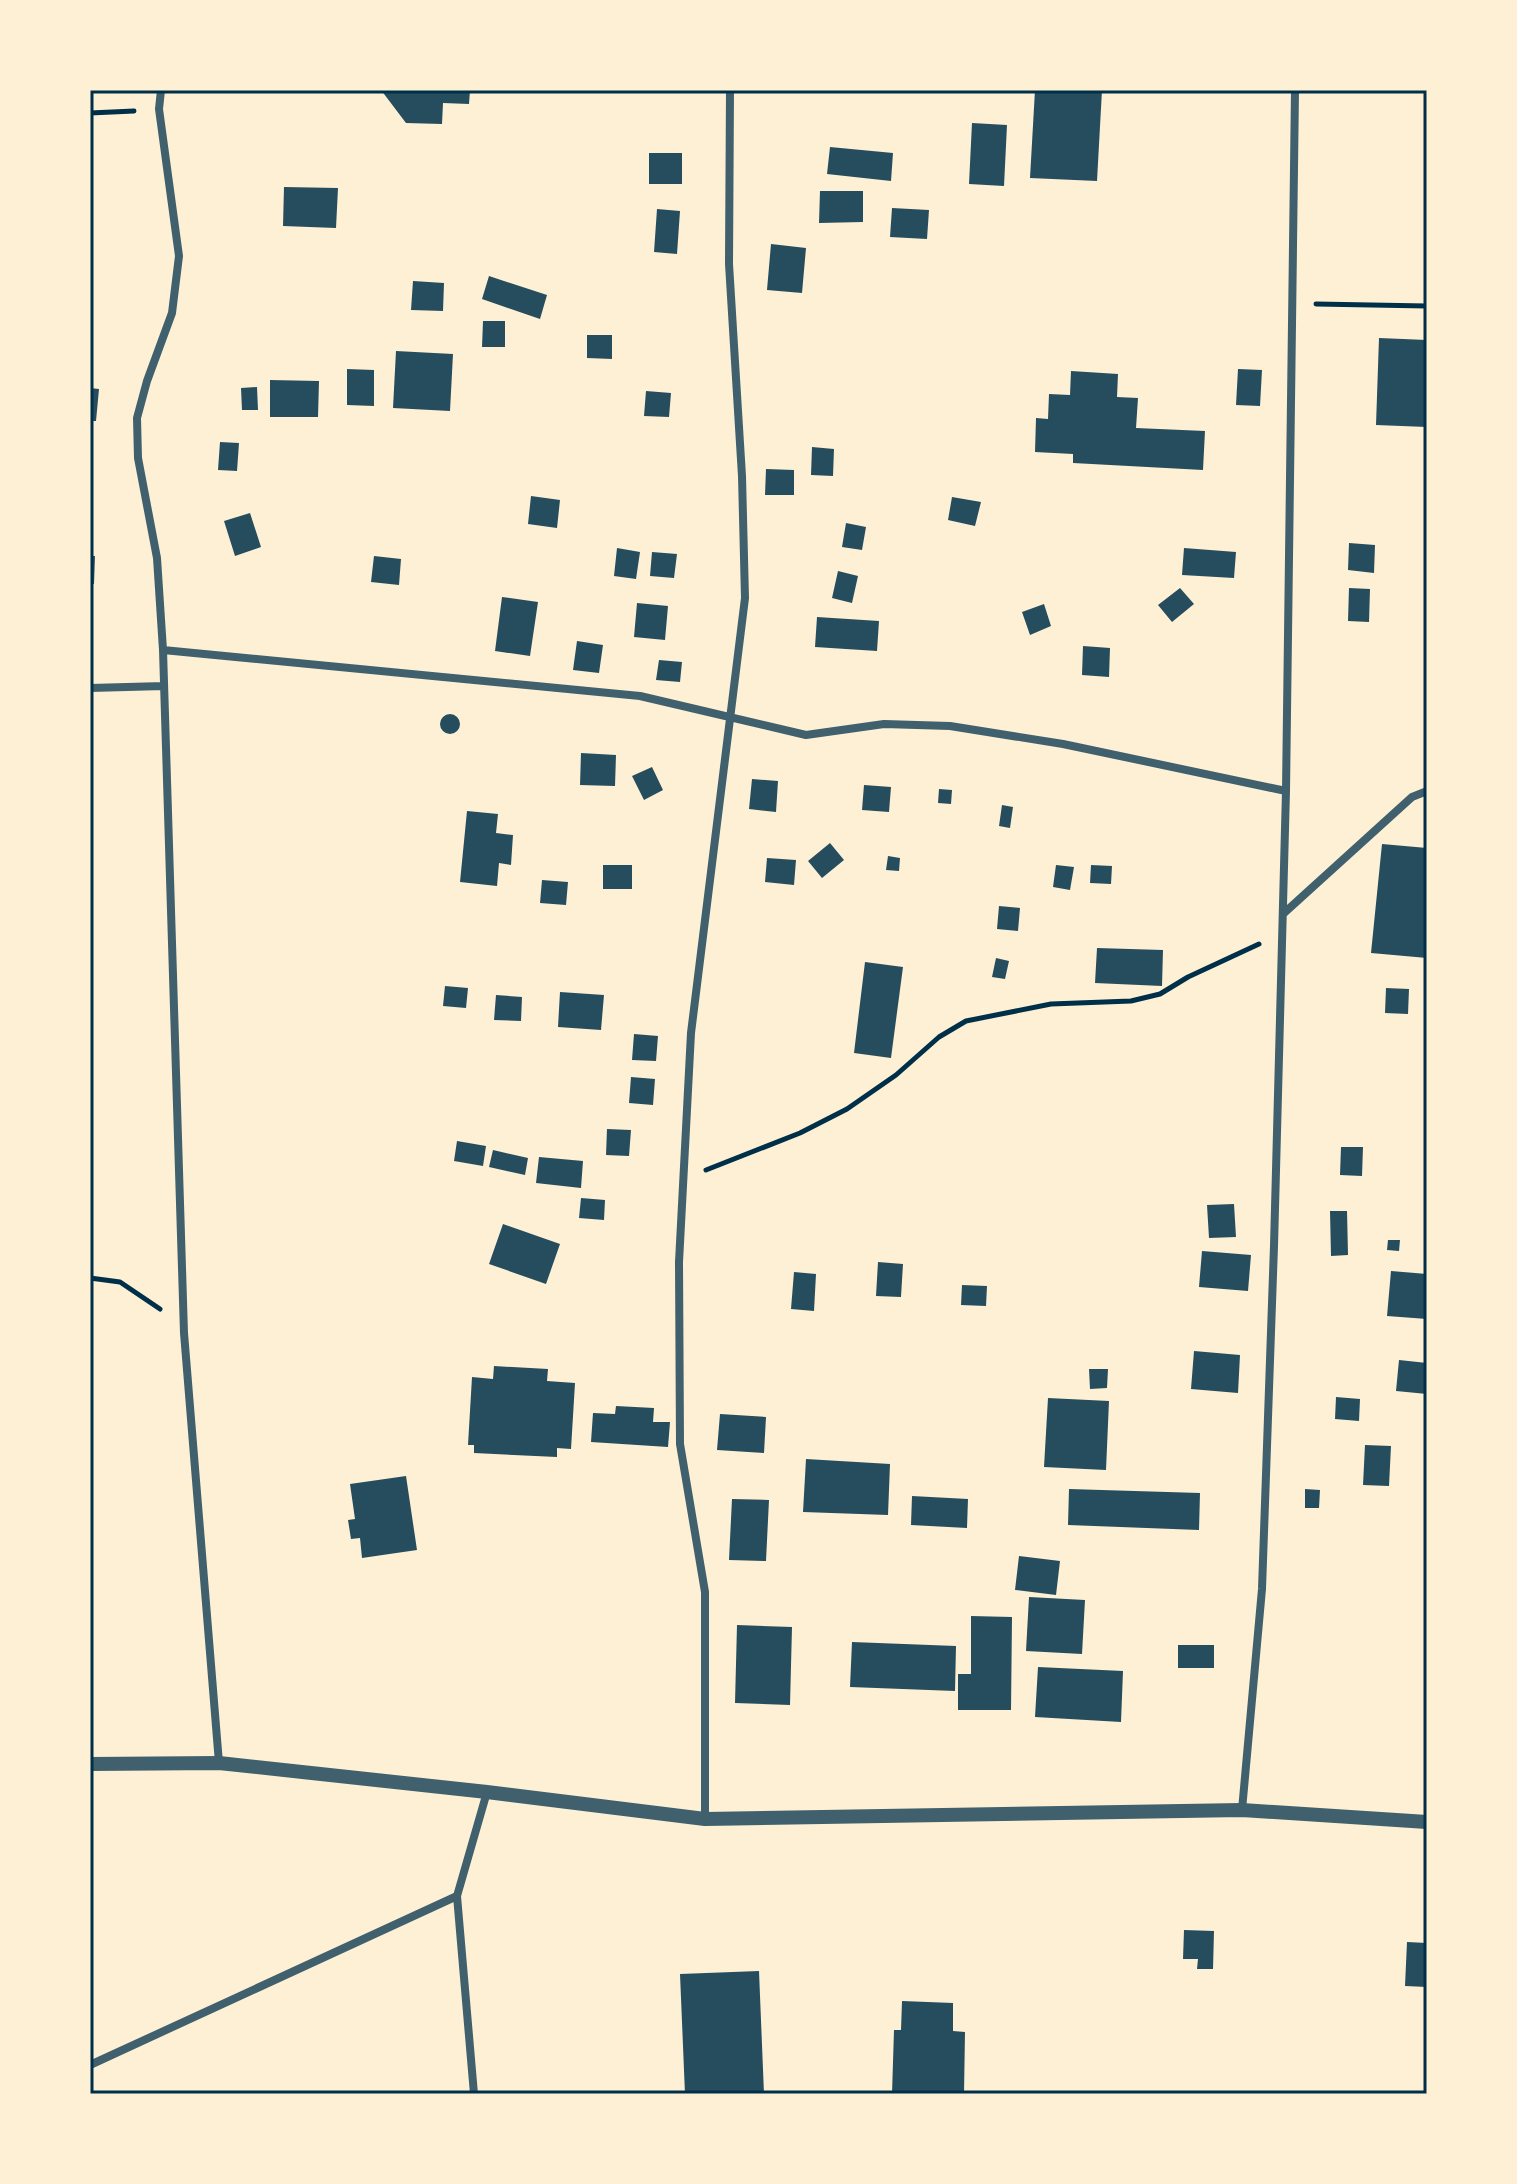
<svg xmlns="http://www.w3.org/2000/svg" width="1517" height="2184" viewBox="0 0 1517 2184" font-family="Karla,sans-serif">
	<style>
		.building { fill: #264d5e }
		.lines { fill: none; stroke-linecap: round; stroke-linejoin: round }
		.path { stroke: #003049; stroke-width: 5 }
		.minor { stroke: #3f606c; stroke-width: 8 }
		.tertiary { stroke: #3f606c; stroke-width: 14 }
		.neatline { fill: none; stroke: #003049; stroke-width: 3 }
	</style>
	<rect width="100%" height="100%" fill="#fdf0d5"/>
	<path class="building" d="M 381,90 L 470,90 L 469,104 L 443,103 L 442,124 L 406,123 Z
		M 1035,90 L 1102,90 L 1097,181 L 1030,178 Z
		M 972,123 L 1007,125 L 1004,186 L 969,184 Z
		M 830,147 L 893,153 L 891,181 L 827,174 Z
		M 649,153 L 682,153 L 682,184 L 649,184 Z
		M 284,187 L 338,188 L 336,228 L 283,226 Z
		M 820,191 L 863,191 L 863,222 L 819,223 Z
		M 892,208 L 929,210 L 927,239 L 890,237 Z
		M 657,209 L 680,211 L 677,254 L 654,252 Z
		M 771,244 L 806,248 L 802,293 L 767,290 Z
		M 489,276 L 547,295 L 540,319 L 482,299 Z
		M 413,281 L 444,283 L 443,311 L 411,310 Z
		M 483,321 L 505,321 L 505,347 L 482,347 Z
		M 587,335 L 612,335 L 612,359 L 587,358 Z
		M 1379,338 L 1427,340 L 1427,427 L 1376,425 Z
		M 396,351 L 453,354 L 450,411 L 393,408 Z
		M 347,369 L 374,370 L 374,406 L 347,405 Z
		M 1238,369 L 1262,370 L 1260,406 L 1236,405 Z
		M 1071,371 L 1118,374 L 1117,397 L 1138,398 L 1136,428 L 1205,431 L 1203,470 L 1073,463 L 1073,454 L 1035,452 L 1036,418 L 1048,419 L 1049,394 L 1070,395 Z
		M 270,380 L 319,381 L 318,417 L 270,417 Z
		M 257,387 L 258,410 L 242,410 L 241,388 Z
		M 90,388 L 99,389 L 96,421 L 90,421 Z
		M 646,391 L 671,393 L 669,417 L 644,416 Z
		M 220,442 L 239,443 L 237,471 L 218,470 Z
		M 812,447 L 834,449 L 833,476 L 811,475 Z
		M 766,469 L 794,470 L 794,495 L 765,495 Z
		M 531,496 L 560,500 L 557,528 L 528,524 Z
		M 952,497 L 981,502 L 975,526 L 948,520 Z
		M 250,513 L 261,547 L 235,556 L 224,521 Z
		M 846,523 L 866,527 L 862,550 L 842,547 Z
		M 1349,543 L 1375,545 L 1374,573 L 1348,570 Z
		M 617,548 L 640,552 L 636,579 L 614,576 Z
		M 1184,548 L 1236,552 L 1234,578 L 1182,575 Z
		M 652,552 L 677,554 L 674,578 L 650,576 Z
		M 90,556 L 95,556 L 94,584 L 90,584 Z
		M 374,556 L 401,559 L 399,585 L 371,582 Z
		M 838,571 L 858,576 L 852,603 L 832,598 Z
		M 1180,588 L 1194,604 L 1172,622 L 1158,605 Z
		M 1349,588 L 1370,589 L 1369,622 L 1348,621 Z
		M 502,597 L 538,602 L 530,656 L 495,651 Z
		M 637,603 L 668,606 L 665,640 L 634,637 Z
		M 1044,604 L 1051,626 L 1030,635 L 1022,612 Z
		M 817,617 L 879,621 L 877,651 L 815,647 Z
		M 577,641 L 603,645 L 599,673 L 573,670 Z
		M 1083,646 L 1110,648 L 1109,677 L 1082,675 Z
		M 659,660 L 682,662 L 680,682 L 656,680 Z
		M440 724a10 10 0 1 1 20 0a10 10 0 1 1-20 0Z
		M 581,753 L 616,755 L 615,786 L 580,785 Z
		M 652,767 L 663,790 L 644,800 L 632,776 Z
		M 752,779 L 778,781 L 776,812 L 749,809 Z
		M 864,785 L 891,787 L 889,812 L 862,810 Z
		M 939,789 L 952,790 L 951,804 L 938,803 Z
		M 1002,805 L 1013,807 L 1010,828 L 999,826 Z
		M 467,811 L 498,814 L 496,833 L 513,835 L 511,865 L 499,863 L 497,886 L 460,882 Z
		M 830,843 L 844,860 L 822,878 L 808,861 Z
		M 1382,844 L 1427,848 L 1427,958 L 1371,953 Z
		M 888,856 L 900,858 L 899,871 L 886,870 Z
		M 767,858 L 796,860 L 794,885 L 765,882 Z
		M 603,865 L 632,865 L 632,889 L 603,889 Z
		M 1056,865 L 1074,867 L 1070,890 L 1053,887 Z
		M 1091,865 L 1112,866 L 1111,884 L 1090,883 Z
		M 542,880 L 568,882 L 566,905 L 540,903 Z
		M 999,906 L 1020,908 L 1018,931 L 997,929 Z
		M 1097,948 L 1163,950 L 1162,986 L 1095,983 Z
		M 996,958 L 1009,961 L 1005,979 L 992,977 Z
		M 865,962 L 903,967 L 891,1058 L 854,1053 Z
		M 445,986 L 468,988 L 466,1008 L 443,1006 Z
		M 1386,988 L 1409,989 L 1408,1014 L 1385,1013 Z
		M 560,992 L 604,995 L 601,1030 L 558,1027 Z
		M 496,995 L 522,997 L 521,1021 L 494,1020 Z
		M 634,1034 L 658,1036 L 656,1061 L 632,1060 Z
		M 631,1077 L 655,1079 L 653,1105 L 629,1103 Z
		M 607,1129 L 631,1130 L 629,1156 L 606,1155 Z
		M 457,1141 L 486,1146 L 483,1166 L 454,1161 Z
		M 1341,1147 L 1363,1147 L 1362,1176 L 1340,1175 Z
		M 493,1150 L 528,1158 L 525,1175 L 489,1167 Z
		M 539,1157 L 583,1161 L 581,1188 L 536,1183 Z
		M 581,1198 L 605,1200 L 604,1220 L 579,1218 Z
		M 1234,1204 L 1236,1237 L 1209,1238 L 1207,1205 Z
		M 1330,1211 L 1347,1211 L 1348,1255 L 1331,1256 Z
		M 503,1224 L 560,1244 L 546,1284 L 489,1264 Z
		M 1388,1240 L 1400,1240 L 1399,1251 L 1387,1250 Z
		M 1202,1251 L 1251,1255 L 1248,1291 L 1199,1287 Z
		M 878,1262 L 903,1264 L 901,1297 L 876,1296 Z
		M 1391,1271 L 1427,1274 L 1427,1319 L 1387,1316 Z
		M 794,1272 L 816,1274 L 814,1311 L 791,1309 Z
		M 962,1285 L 987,1286 L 986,1306 L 961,1305 Z
		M 1194,1351 L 1240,1355 L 1238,1393 L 1191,1389 Z
		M 1399,1360 L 1427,1363 L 1427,1394 L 1396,1391 Z
		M 494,1366 L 548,1369 L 547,1381 L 575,1383 L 571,1449 L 557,1448 L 557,1457 L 474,1453 L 474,1445 L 468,1445 L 472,1377 L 493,1379 Z
		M 1089,1369 L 1108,1369 L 1107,1388 L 1090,1389 Z
		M 1336,1397 L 1360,1399 L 1359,1421 L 1335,1419 Z
		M 1048,1398 L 1109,1401 L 1106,1470 L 1044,1467 Z
		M 616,1406 L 654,1408 L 653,1422 L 670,1422 L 668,1447 L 591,1442 L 593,1413 L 615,1414 Z
		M 720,1414 L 766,1417 L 764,1453 L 717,1450 Z
		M 1365,1445 L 1391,1446 L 1389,1486 L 1363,1485 Z
		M 806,1459 L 890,1464 L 888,1515 L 803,1512 Z
		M 406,1476 L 417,1550 L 362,1558 L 360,1538 L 351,1539 L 348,1520 L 355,1519 L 350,1484 Z
		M 1069,1489 L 1200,1493 L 1199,1530 L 1068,1525 Z
		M 1305,1489 L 1320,1490 L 1319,1508 L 1305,1508 Z
		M 912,1496 L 968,1499 L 967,1528 L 911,1525 Z
		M 732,1499 L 769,1500 L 766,1561 L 729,1560 Z
		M 1019,1556 L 1060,1561 L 1056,1595 L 1015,1590 Z
		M 1029,1597 L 1085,1600 L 1082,1654 L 1026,1651 Z
		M 971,1616 L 1012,1617 L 1011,1710 L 958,1710 L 958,1674 L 971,1674 Z
		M 737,1625 L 792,1627 L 790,1705 L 735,1703 Z
		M 852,1642 L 956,1646 L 955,1691 L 850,1687 Z
		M 1178,1645 L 1214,1645 L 1214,1668 L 1178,1668 Z
		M 1038,1667 L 1123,1671 L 1121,1722 L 1035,1717 Z
		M 1184,1930 L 1214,1931 L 1213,1969 L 1197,1969 L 1198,1959 L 1183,1959 Z
		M 1407,1942 L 1427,1943 L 1427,1987 L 1405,1986 Z
		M 759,1971 L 764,2094 L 685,2094 L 680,1974 Z
		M 902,2001 L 953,2003 L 953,2031 L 965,2032 L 964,2094 L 892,2094 L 894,2030 L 901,2030 Z"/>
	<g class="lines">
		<path class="path" d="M 90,113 L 134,111
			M 1316,304 L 1427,306
			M 706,1170 L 800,1133 L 847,1109 L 896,1075 L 939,1037 L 966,1021 L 1051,1004 L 1131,1001 L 1160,994 L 1188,977 L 1259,944
			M 90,1278 L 120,1282 L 160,1309"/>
		<path class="minor" d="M 161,90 L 159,109 L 179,256 L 172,313 L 147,381 L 137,418 L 138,458 L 157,558 L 163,650 L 184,1333 L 219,1763
			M 163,650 L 640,696 L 806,735 L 884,724 L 950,726 L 1063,744 L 1286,791
			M 90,688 L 164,686
			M 1283,914 L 1412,797 L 1427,791
			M 1242,1810 L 1262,1589 L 1274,1246 L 1286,791 L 1295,90
			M 705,1819 L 705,1592 L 680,1444 L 679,1262 L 691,1033 L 745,598 L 742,476 L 729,264 L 730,90
			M 457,1896 L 474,2094
			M 90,2065 L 457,1896 L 487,1792"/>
		<path class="tertiary" d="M 90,1764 L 219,1763 L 487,1792 L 705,1819 L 1242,1810 L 1427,1822"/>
	</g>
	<rect width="1517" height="2184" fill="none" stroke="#fdf0d5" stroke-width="184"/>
	<rect x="92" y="92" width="1333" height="2000" class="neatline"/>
</svg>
